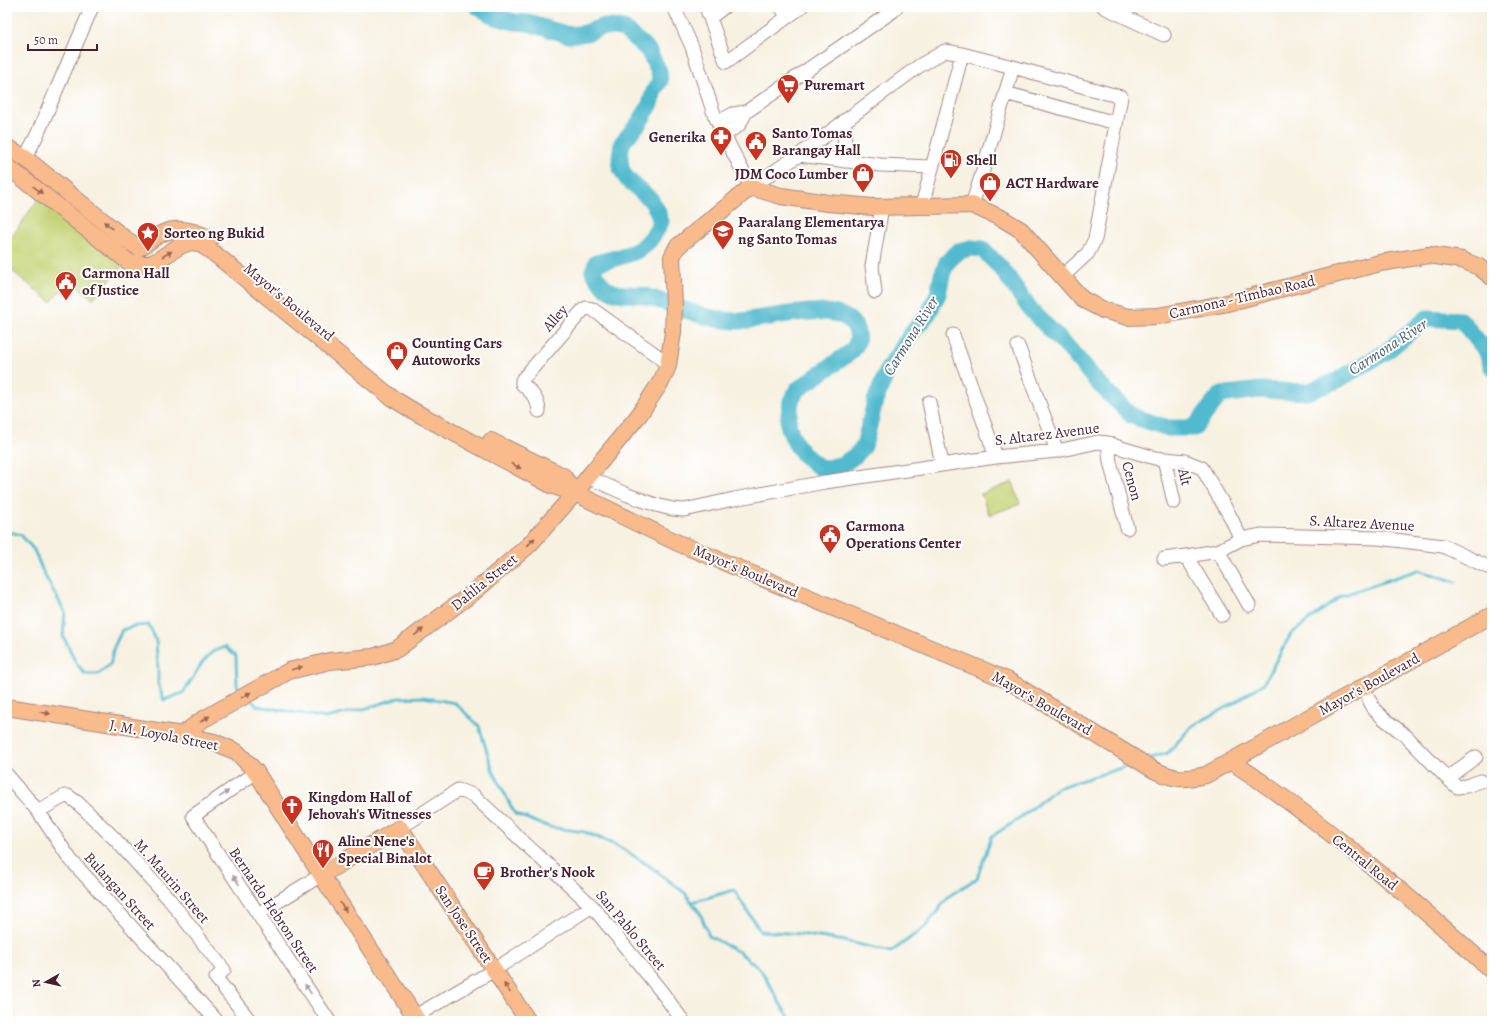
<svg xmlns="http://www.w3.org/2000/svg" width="1499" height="1028" viewBox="0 0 1499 1028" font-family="Alegreya,serif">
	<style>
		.green { fill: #c4d375; stroke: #877950 }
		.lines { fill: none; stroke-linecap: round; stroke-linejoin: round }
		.stream { stroke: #51bace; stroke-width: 3 }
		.river { stroke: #51bace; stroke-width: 17 }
		.minor-casing { stroke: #a08886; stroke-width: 15 }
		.major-casing { stroke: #a08886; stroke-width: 18 }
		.minor { stroke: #fff; stroke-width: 13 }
		.major { stroke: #fabb8c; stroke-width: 16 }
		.oneway { fill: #996557 }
		.oneway2 { fill: #ae9aa0 }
		.labels { text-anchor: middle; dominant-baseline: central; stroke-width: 4; stroke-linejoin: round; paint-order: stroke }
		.poi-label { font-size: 15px; font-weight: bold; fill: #4a1f2b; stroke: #fff; text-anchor: start }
		.street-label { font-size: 15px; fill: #4a1f2b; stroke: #fff }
		.water-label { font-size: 16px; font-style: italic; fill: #4d5d6c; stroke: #fff }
	</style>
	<rect width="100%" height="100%" fill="#fff"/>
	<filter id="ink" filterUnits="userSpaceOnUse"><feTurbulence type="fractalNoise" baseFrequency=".025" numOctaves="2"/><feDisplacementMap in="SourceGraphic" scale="8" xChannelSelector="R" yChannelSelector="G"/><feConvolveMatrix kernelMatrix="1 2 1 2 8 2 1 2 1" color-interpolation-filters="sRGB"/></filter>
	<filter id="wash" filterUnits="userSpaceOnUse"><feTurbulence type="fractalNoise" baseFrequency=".012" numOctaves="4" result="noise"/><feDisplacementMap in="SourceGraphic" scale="16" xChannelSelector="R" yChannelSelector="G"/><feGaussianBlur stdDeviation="0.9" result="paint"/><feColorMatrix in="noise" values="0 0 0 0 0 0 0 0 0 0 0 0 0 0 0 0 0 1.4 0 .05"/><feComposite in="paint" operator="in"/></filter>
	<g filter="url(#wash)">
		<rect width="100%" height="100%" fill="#f7f1e1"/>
		<path class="green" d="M 38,199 L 123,265 L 93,299 L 70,280 L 51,302 L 7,267 L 7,244 Z
			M 1013,482 L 1020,504 L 989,515 L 981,494 Z"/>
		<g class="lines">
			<path class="stream" d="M 7,531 L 21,535 L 34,550 L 44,574 L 65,612 L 63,636 L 76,663 L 85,674 L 98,674 L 110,665 L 114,647 L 122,630 L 134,626 L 149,625 L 156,641 L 158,669 L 158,684 L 164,700 L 183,693 L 202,663 L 212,652 L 225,647 L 236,656 L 237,686 L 242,691
				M 250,699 L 257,706 L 326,718 L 367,708 L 398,698 L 423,697 L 455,703 L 479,726 L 493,771 L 515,814 L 549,827 L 585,832 L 618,846 L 648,865 L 685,893 L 700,913 L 709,936 L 739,952 L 761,970 L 781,1005 L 792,1021
				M 1147,759 L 1168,753 L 1192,726 L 1229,706 L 1263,684 L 1291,634 L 1341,596 L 1418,570 L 1456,582
				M 692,902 L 734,890 L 760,931 L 800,934 L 845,941 L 891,952 L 925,927 L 949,896 L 977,878 L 992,836 L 1019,819 L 1057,788 L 1134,764"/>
			<path class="river" d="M 478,7 L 495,17 L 515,22 L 528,23 L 569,35 L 586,33 L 601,27 L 613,27 L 624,29 L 648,50 L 659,71 L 660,81 L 654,91 L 649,107 L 639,123 L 622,143 L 620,157 L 621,169 L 627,179 L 651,200 L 657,210 L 661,222 C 645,256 628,254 596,263 L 593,271 C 597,279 603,287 611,291 C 620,296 632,293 641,295 C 673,303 702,320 735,321 C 762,322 842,295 856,329 C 859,338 858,343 852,351 L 797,390 L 791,401 L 788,424 L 792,436 L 796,444 L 803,454 L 819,467 L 828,468 L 843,464 L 856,455 L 864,446 L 875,401 L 889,367 L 914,330 L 928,314 L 938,294 L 942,275 L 947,262 L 959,251 L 971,248 L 982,249 L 1002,269 L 1031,310 L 1071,351 L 1098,383 L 1132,416 L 1168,428 L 1194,428 L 1220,395 L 1260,390 L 1307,392 L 1336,381 L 1386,352 L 1427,318 L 1461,320 L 1487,352 L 1492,368"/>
		</g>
	</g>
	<g filter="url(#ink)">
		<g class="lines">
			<g class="minor-casing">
				<path id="minor" d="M 674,7 L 692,47 L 714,114 L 724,135 L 751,187 L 799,155 L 919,66 L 945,51 L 962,54 L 1013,67 L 1121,97 L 1095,239 L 1088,253 L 1062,277
					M 706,7 L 726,62 L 801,7
					M 781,7 L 788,17
					M 1104,7 L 1164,35
					M 710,18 L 724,7
					M 1005,93 L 1116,123
					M 718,122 L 733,114 L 746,112
					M 724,135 L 739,125 L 746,112 L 893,11 L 896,7
					M 799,155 L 880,165 L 932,167
					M 25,158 L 37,135 L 92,7
					M 844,161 L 845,120
					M 972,205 L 981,177 L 1013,67
					M 922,206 L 962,54
					M 875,292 L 872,266 L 882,207
					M 953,335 L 996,457
					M 1018,346 L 1057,451
					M 929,402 L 942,464
					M 539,411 C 538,398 531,392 522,384 L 522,380 L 583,310 L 586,308 L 592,309 L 659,357 L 668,366
					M 1108,443 L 1110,462 L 1127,528
					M 1164,459 L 1174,502
					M 588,477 L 628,495 L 656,505 L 672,509 L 684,510 L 734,499 L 825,482 L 996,457 L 1057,451 L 1098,442 L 1108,443 L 1118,447 L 1155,458 L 1185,461 L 1202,468 L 1230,516 L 1241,539 L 1261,535 L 1378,538 L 1443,546 L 1492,569
					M 1218,551 L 1249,605
					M 1186,556 L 1222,615
					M 1164,559 L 1186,556 L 1218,551 L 1241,539
					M 1363,688 L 1374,709 L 1383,718 L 1406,736 L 1447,778 L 1457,787 L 1466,786 L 1481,781
					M 256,772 L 193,816 L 329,1021
					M 7,775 L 38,811 L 70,859 L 217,1021
					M 1447,778 L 1476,757
					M 38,811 L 65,796 L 68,796 L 78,803 L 115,839 L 169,899 L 224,970 L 216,978 L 250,1021
					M 400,828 L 458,790 L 473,795 L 592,906 L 661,991 L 683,1021
					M 258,914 L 321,875
					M 407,1021 L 494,970 L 592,906"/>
			</g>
			<g class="major-casing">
				<path id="major" d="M 7,147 L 25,158 L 124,238 L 139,248 C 147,243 154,237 163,233 C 179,226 195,231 210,239
					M 7,166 L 130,263 C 137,264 146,265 152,263 C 164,259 180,241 194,242 C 202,243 209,250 215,254 L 392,398 L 417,413 L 553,486 L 575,493 L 678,543 L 1007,680 L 1154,770 C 1175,780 1184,780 1206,775 L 1492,615
					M 491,441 L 563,476 L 575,493
					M 7,707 L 182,735 L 214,742 L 237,752 L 256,772 L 321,875 L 418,1021
					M 182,735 L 202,720 L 289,671 L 330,661 L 373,657 L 397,649 L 474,592 L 529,545 L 575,493 L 639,415 L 662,380 L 668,366 L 673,332 L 674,307 L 672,257 L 677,247 L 751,187 L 781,196 L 828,203 L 873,207 L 972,205 L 1003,219 L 1021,230 L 1082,299 L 1103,310 L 1128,317 L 1158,316 L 1223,304 L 1380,263 L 1429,255 L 1462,260 L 1479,267 L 1492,277
					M 1231,761 C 1324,823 1409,896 1492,971
					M 321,875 L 400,828 L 528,1021"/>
			</g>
			<use href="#minor" class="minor"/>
			<use href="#major" class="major"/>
		</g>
		<defs><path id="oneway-solid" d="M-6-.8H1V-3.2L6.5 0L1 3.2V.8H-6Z"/></defs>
		<g class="oneway">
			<use href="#oneway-solid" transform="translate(38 190) rotate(38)"/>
			<use href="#oneway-solid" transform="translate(108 225) rotate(-141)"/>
			<use href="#oneway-solid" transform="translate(167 254) rotate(-30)"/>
			<use href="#oneway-solid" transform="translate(516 466) rotate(28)"/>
			<use href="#oneway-solid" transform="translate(531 542) rotate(-47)"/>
			<use href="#oneway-solid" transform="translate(419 632) rotate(-36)"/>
			<use href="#oneway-solid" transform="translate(297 668) rotate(-16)"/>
			<use href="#oneway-solid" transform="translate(246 695) rotate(-30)"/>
			<use href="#oneway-solid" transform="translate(45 713) rotate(9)"/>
			<use href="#oneway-solid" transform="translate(205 719) rotate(-32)"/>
			<use href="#oneway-solid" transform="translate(343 907) rotate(56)"/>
			<use href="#oneway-solid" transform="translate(507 988) rotate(-124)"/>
		</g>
		<g class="oneway2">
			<use href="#oneway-solid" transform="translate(224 794) rotate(-35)"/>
			<use href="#oneway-solid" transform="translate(236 880) rotate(-124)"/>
			<use href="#oneway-solid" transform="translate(308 989) rotate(-124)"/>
		</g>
	</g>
	<defs>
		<g id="supermarket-pin" transform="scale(1.15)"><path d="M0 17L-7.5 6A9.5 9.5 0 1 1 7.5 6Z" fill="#c8321e" stroke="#fff"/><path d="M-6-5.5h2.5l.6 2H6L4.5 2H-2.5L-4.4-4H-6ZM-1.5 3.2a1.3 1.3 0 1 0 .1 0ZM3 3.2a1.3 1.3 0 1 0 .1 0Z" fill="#fff"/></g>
		<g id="pharmacy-pin" transform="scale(1.15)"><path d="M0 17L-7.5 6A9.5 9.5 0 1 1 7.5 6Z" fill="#c8321e" stroke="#fff"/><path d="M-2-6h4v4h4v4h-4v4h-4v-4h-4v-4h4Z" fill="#fff"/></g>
		<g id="civic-pin" transform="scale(1.15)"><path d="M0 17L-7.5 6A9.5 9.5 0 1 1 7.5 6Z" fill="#c8321e" stroke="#fff"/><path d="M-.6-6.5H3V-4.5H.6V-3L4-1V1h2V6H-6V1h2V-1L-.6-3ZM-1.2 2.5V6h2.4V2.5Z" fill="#fff"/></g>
		<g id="fuel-pin" transform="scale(1.15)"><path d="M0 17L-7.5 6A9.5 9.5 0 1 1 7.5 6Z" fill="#c8321e" stroke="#fff"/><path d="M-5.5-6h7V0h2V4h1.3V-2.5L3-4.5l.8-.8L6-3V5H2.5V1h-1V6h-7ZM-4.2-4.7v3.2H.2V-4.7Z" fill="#fff"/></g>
		<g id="shop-pin" transform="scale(1.15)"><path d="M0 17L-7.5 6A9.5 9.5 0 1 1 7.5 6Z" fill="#c8321e" stroke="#fff"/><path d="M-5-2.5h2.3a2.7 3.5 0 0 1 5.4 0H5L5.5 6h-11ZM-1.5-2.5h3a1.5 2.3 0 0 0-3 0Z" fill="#fff"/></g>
		<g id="school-pin" transform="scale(1.15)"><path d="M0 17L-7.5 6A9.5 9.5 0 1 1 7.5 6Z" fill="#c8321e" stroke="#fff"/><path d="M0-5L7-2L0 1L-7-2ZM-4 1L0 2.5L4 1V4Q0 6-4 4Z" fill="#fff"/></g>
		<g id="sight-pin" transform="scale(1.15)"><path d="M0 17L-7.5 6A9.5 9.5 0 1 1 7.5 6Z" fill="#c8321e" stroke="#fff"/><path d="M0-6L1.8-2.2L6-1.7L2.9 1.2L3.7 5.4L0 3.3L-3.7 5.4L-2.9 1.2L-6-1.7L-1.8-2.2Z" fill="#fff"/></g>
		<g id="church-pin" transform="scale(1.15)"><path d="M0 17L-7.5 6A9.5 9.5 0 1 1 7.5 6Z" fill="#c8321e" stroke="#fff"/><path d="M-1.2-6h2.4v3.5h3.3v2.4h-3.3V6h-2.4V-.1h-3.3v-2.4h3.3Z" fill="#fff"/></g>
		<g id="restaurant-pin" transform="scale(1.15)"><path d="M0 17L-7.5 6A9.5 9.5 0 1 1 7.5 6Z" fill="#c8321e" stroke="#fff"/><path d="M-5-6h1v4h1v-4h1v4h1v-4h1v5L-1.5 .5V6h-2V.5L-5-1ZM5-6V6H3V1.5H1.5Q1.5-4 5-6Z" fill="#fff"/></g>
		<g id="cafe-pin" transform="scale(1.15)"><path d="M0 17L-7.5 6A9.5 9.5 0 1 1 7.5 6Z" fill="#c8321e" stroke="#fff"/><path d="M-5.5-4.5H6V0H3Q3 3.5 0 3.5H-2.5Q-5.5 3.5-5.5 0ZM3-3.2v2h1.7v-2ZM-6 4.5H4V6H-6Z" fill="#fff"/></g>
	</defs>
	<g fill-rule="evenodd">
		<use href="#supermarket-pin" x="788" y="85"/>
		<use href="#pharmacy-pin" x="721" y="137"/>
		<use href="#civic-pin" x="756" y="142"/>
		<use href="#fuel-pin" x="951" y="160"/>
		<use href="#shop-pin" x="863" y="174"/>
		<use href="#shop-pin" x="990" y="183"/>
		<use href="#school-pin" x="723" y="231"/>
		<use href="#sight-pin" x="148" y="233"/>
		<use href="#civic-pin" x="66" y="282"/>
		<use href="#shop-pin" x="397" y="352"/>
		<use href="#civic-pin" x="830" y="535"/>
		<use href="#church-pin" x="292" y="806"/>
		<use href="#restaurant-pin" x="323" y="850"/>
		<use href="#cafe-pin" x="484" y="872"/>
	</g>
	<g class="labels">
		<g class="poi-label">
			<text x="804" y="85">Puremart</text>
			<text x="772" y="133">Santo Tomas<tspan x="772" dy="17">Barangay Hall</tspan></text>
			<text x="706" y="137" text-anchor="end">Generika</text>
			<text x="966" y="160">Shell</text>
			<text x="848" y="174" text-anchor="end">JDM Coco Lumber</text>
			<text x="1006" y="183">ACT Hardware</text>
			<text x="738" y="222">Paaralang Elementarya<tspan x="738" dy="17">ng Santo Tomas</tspan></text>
			<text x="164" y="233">Sorteo ng Bukid</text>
			<text x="82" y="273">Carmona Hall<tspan x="82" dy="17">of Justice</tspan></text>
			<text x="412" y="343">Counting Cars<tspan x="412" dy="17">Autoworks</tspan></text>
			<text x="846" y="526">Carmona<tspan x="846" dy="17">Operations Center</tspan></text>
			<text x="308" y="797">Kingdom Hall of<tspan x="308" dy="17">Jehovah's Witnesses</tspan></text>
			<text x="338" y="841">Aline Nene's<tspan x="338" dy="17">Special Binalot</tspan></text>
			<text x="500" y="872">Brother's Nook</text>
		</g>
		<g class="street-label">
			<text transform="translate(1242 297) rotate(-13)">Carmona - Timbao Road</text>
			<text transform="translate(289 302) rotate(40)">Mayor's Boulevard</text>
			<text transform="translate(555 318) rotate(-49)">Alley</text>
			<text transform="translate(1047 434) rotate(-7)">S. Altarez Avenue</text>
			<text transform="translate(1185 477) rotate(77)">Alt</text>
			<text transform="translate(1132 481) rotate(75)">Cenon</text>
			<text transform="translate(1362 523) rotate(3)">S. Altarez Avenue</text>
			<text transform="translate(746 571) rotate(23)">Mayor's Boulevard</text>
			<text transform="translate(484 582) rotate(-39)">Dahlia Street</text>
			<text transform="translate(1369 684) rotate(-29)">Mayor's Boulevard</text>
			<text transform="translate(1042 703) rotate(30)">Mayor's Boulevard</text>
			<text transform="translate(164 735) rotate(11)">J. M. Loyola Street</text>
			<text transform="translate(1365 862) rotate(39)">Central Road</text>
			<text transform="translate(172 881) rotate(49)">M. Maurin Street</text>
			<text transform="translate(120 891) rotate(48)">Bulangan Street</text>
			<text transform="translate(274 910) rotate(56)">Bernardo Hebron Street</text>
			<text transform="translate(464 924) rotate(56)">San Jose Street</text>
			<text transform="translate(631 930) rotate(50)">San Pablo Street</text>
		</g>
		<g class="water-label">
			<text transform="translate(911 336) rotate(-58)">Carmona River</text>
			<text transform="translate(1388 347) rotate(-33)">Carmona River</text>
		</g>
	</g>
	<rect width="1499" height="1028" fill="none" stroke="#fff" stroke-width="24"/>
	<g transform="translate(46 982) rotate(262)" stroke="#ffffff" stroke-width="3" paint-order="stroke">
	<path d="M0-3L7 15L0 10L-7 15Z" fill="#4a1f2b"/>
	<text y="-6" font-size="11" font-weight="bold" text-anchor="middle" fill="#4a1f2b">N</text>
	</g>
	<path d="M28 44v6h69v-6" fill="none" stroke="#4a1f2b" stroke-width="2"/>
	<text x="34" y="44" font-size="12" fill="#4a1f2b" stroke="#ffffff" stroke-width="3" paint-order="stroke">50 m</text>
</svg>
